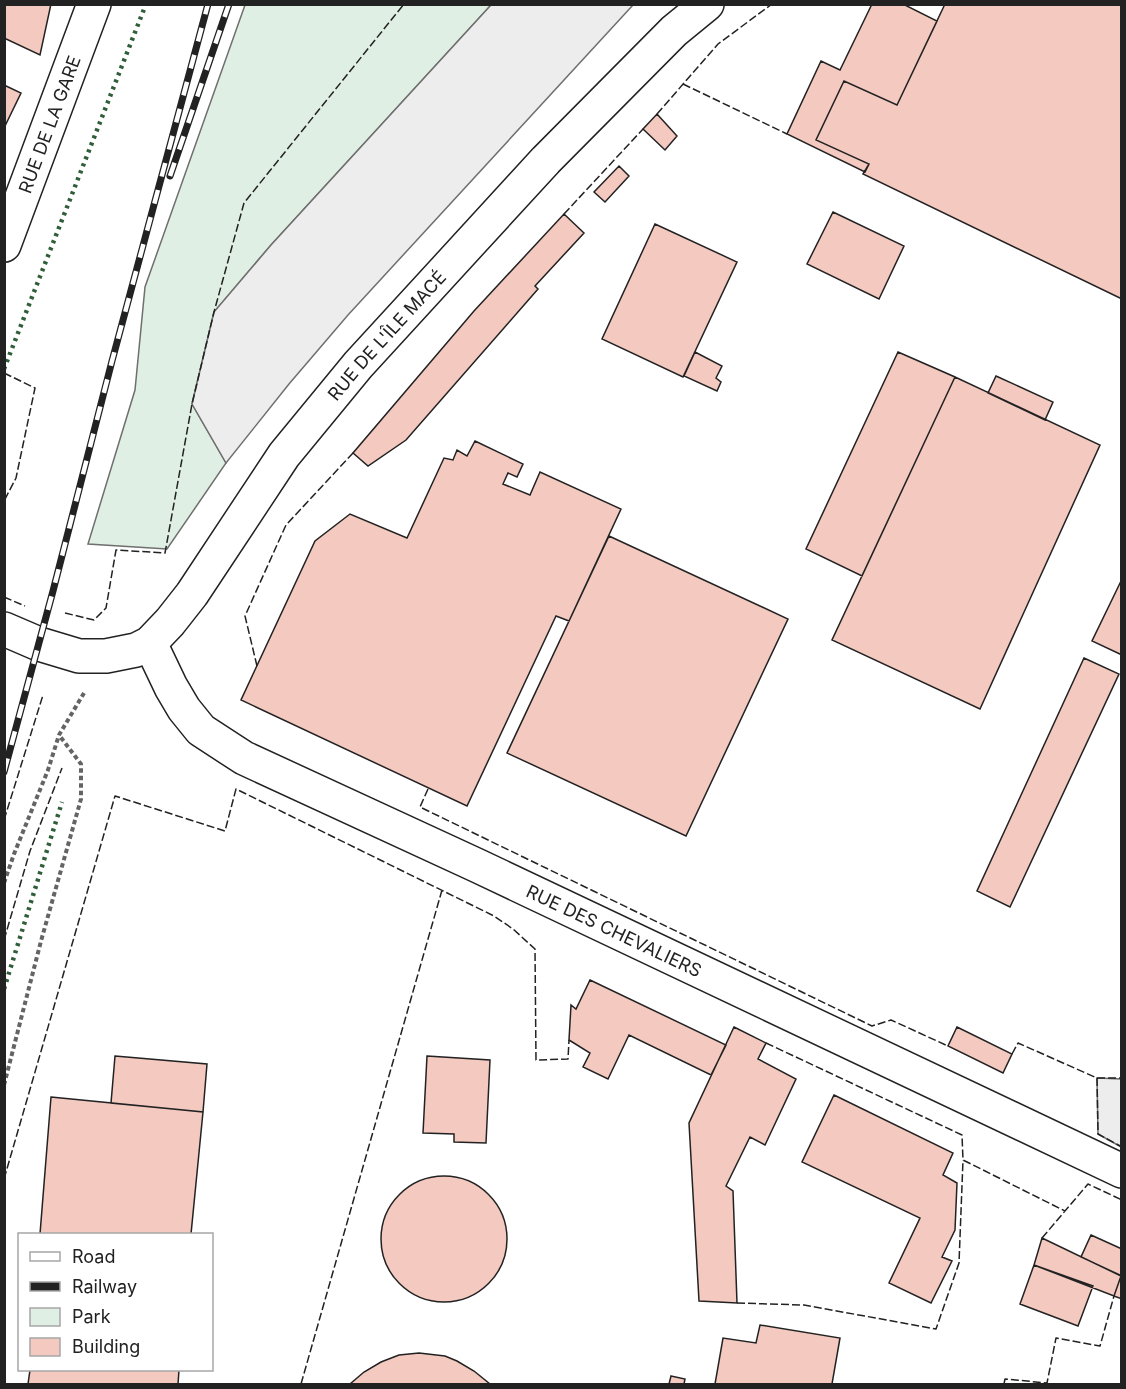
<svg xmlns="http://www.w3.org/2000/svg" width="1126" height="1389" viewBox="0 0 1126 1389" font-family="Inter,sans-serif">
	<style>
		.green { fill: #e0efe3; stroke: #6f6f6f; stroke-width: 1.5 }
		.parking { fill: #ededed; stroke: #6f6f6f; stroke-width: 1.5 }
		.building { fill: #f3c9c0; stroke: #222; stroke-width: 1.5 }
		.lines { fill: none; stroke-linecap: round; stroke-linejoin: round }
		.minor-casing { stroke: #222; stroke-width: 36 }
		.tertiary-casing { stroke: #222; stroke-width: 36 }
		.path { stroke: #646464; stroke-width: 4; stroke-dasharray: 4.5 3; stroke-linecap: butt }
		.minor { stroke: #fff; stroke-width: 33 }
		.tertiary { stroke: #fff; stroke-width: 33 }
		.rail-casing { stroke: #222; stroke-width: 7 }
		.rail { stroke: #fff; stroke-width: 4.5; stroke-dasharray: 14; stroke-linecap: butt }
		.hedge { stroke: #2f5e38; stroke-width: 4.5; stroke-dasharray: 3 4.5; stroke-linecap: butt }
		.fence { stroke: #222; stroke-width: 1.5; stroke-dasharray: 8 3; stroke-linecap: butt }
		.labels { text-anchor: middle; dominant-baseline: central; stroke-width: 4.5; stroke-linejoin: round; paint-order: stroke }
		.street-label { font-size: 18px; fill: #222; stroke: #fff }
	</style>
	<rect width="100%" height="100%" fill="#fff"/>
	<path class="green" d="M 245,5 L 491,5 L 271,245 L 214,312 L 192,404 L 226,463 L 167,549 L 88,544 L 135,390 L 145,287 Z"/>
	<path class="parking" d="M 491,5 L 633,5 L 348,315 L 289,384 L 226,463 L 192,404 L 214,312 L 271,245 Z
		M 1097,1078 L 1121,1079 L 1121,1147 L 1098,1134 Z"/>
	<path class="building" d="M 4,4 L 51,4 L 40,55 L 4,38 Z
		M 872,4 L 903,4 L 937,21 L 897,105 L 844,81 L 816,140 L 869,164 L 865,172 L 787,134 L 821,61 L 840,70 Z
		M 945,4 L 1122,4 L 1122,299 L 863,174 L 869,164 L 816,140 L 844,81 L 897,105 Z
		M 4,85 L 21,93 L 5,126 L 4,126 Z
		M 657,114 L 677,136 L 665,150 L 643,129 Z
		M 619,166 L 629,176 L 605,202 L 594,192 Z
		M 833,212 L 904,246 L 879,299 L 807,264 Z
		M 564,214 L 584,233 L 535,286 L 538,289 L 406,440 L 368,466 L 353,453 L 474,311 Z
		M 655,224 L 737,262 L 683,377 L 602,339 Z
		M 695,352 L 722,366 L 716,378 L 721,382 L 717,391 L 684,376 Z
		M 898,352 L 955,377 L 862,576 L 806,549 Z
		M 996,376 L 1053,402 L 1045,420 L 988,393 Z
		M 955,377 L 1100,445 L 980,709 L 832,640 Z
		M 475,441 L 523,464 L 517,477 L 508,473 L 503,484 L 530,495 L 540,472 L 621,509 L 569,621 L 556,616 L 467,806 L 241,700 L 315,541 L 350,514 L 407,538 L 444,458 L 453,460 L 457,450 L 467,456 Z
		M 609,536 L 788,619 L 686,836 L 507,753 Z
		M 1122,579 L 1122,655 L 1092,641 Z
		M 1084,658 L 1119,674 L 1010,907 L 977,891 Z
		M 590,980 L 726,1045 L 711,1075 L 629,1035 L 608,1079 L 583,1067 L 590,1053 L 569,1040 L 571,1005 L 576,1009 Z
		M 734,1027 L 766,1043 L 758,1059 L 796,1079 L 765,1145 L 750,1137 L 726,1186 L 733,1191 L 737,1303 L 699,1301 L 689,1123 Z
		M 957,1027 L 1012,1054 L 1003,1073 L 948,1046 Z
		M 115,1056 L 207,1064 L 203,1112 L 111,1103 Z
		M 427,1056 L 490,1060 L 486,1143 L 454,1142 L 454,1134 L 423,1133 Z
		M 834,1095 L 953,1153 L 943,1175 L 957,1183 L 955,1230 L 942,1257 L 952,1261 L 931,1303 L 889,1283 L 920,1218 L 802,1162 Z
		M 51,1097 L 203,1112 L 191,1234 L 40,1234 Z
		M381 1239a63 63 0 1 1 126 0a63 63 0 1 1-126 0Z
		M 1091,1235 L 1122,1249 L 1122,1276 L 1081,1257 Z
		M 1042,1238 L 1121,1276 L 1114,1296 L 1034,1265 Z
		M 1034,1265 L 1093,1286 L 1078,1326 L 1020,1304 Z
		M 1121,1276 L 1122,1276 L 1122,1299 L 1114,1296 Z
		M 760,1325 L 840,1338 L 832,1384 L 715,1384 L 723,1338 L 756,1343 Z
		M 419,1353 L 445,1356 L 457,1361 L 474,1371 L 490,1384 L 350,1384 L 364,1372 L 381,1362 L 399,1355 Z
		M 30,1370 L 179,1370 L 178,1384 L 28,1384 Z
		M 671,1376 L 685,1379 L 684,1384 L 669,1384 Z"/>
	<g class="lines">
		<g class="minor-casing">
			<g id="minor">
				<path id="s1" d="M 4,245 L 94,4"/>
				<path id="s2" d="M 150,643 L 171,687 L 184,709 L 201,730 L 244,758 L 476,865 L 1122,1171"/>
			</g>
		</g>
		<g class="tertiary-casing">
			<g id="tertiary">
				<path id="s3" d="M 4,629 L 39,644 L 79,656 L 106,656 L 136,650 L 150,643 L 170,622 L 192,594 L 284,455 L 358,365 L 546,160 L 674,31 L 707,4"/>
			</g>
		</g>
		<path class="path" d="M 4,883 L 14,854 L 48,770 L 59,735 L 84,693
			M 4,1085 L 41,941 L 81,799 L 81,764 L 59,735"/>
		<use href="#minor" class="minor"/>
		<use href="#tertiary" class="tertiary"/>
		<g class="rail-casing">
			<path id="rail" d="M 170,176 L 229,4
				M 4,772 L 53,591 L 112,361 L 208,4"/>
		</g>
		<use href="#rail" class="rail"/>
		<path class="hedge" d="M 4,369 L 146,4
			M 4,989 L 62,802"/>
		<path class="fence" d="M 683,84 L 787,134
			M 657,114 L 718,44 L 772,4
			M 564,214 L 643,129
			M 4,373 L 35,388 L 16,478 L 4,501
			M 4,597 L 25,606
			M 65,613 L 94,620 L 106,608 L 116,550 L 165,553 L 192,404 L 214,312 L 244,203 L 404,4
			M 257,666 L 245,616 L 286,525 L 353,453
			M 428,789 L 420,807 L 872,1026 L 891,1020 L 948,1046
			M 4,820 L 43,695
			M 4,940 L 30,851 L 62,768
			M 766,1043 L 962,1135 L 963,1160 L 1065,1211
			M 1012,1054 L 1018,1043 L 1097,1078 L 1122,1078
			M 1097,1078 L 1098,1134 L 1122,1147
			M 4,1179 L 115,796 L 225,831 L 236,789 L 494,916 L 513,929 L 535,949 L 536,1060 L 568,1059 L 569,1040
			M 1042,1238 L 1088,1184 L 1122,1200
			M 737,1303 L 804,1305 L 936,1329 L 959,1263 L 963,1160
			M 301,1384 L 442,890
			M 1004,1384 L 1005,1379 L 1047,1383 L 1056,1338 L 1100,1346 L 1114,1296"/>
	</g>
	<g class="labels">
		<g class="street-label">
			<text stroke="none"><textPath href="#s1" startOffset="129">RUE DE LA GARE</textPath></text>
			<text stroke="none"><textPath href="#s3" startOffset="542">RUE DE L'ÎLE MACÉ</textPath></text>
			<text stroke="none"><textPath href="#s2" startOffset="561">RUE DES CHEVALIERS</textPath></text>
		</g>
	</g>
	<rect width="1126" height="1389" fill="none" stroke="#222222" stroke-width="12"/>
	<rect x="18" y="1233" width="195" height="138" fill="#ffffff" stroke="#a7a7a7" stroke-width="1.5"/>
	<rect x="30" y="1252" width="30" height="9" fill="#ffffff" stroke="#a7a7a7" stroke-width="1.5"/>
	<text x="72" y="1263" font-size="18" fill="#222222">Road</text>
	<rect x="30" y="1282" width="30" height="9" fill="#222222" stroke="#a7a7a7" stroke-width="1.5"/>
	<text x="72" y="1293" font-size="18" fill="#222222">Railway</text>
	<rect x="30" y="1308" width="30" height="18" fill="#e0efe3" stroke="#a7a7a7" stroke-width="1.5"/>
	<text x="72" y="1323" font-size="18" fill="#222222">Park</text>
	<rect x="30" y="1338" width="30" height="18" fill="#f3c9c0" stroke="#a7a7a7" stroke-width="1.5"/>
	<text x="72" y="1353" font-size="18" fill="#222222">Building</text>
</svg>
